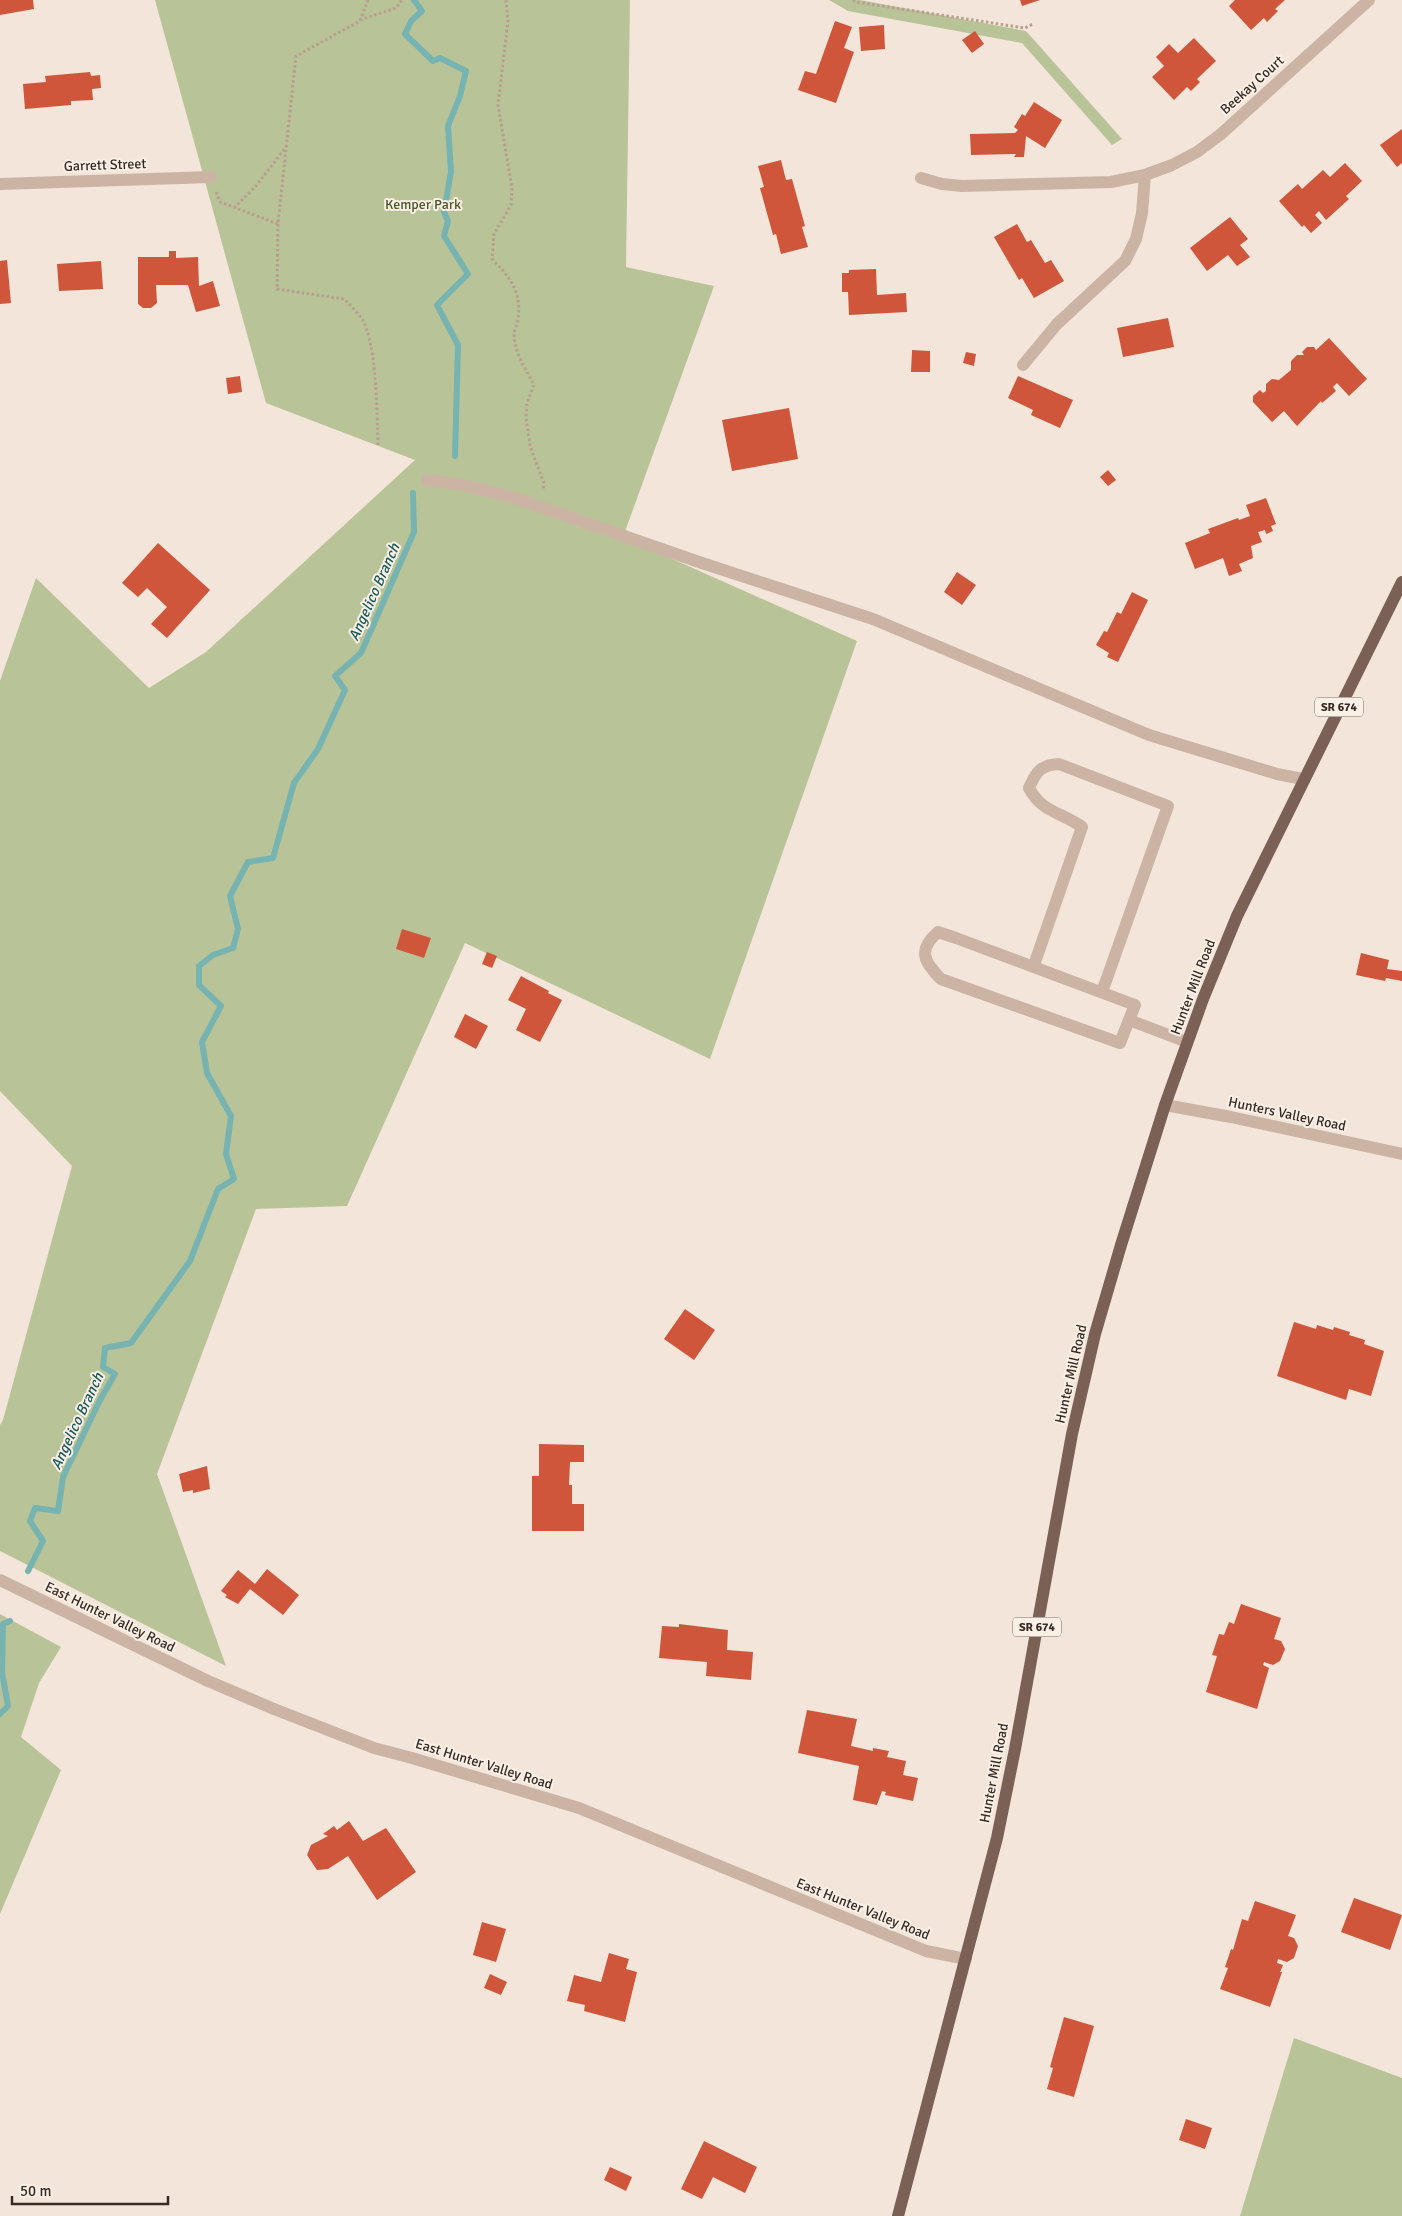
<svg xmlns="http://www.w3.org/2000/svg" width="1402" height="2216" viewBox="0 0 1402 2216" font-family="Signika,sans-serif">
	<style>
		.green { fill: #b8c498 }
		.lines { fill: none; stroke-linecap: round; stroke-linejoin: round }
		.stream { stroke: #76b3b1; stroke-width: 6 }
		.building { fill: #cf563b }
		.path { stroke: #b89e8e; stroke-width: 3; stroke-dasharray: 2.5 2.5; stroke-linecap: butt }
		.minor { stroke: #ccb4a4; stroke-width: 12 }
		.major { stroke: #7b6056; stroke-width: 12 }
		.labels { text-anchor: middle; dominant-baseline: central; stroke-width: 4; stroke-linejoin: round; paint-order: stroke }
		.shield { fill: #fbf0e6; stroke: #726660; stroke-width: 1 }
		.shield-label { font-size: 12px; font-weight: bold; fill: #372b26 }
		.street-label { font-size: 14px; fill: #372b26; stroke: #fbf0e6 }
		.park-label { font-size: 14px; fill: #495828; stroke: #fbf0e6 }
		.water-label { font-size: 15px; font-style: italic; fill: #195c5c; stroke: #fbf0e6 }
	</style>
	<rect width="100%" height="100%" fill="#f3e5d9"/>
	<path class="green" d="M 155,0 L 630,0 L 626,267 L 714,286 L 623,537 L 857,641 L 710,1059 L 465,943 L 347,1206 L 256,1209 L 157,1474 L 226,1666 L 0,1551 L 0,1425 L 3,1420 L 72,1166 L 0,1091 L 0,681 L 36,578 L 149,688 L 206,652 L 415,460 L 266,403 Z
		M 829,0 L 860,0 L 1026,31 L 1122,139 L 1112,145 L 1022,43 L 848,11 Z
		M 0,1614 L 61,1647 L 39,1683 L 21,1737 L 61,1770 L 0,1914 Z
		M 1294,2038 L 1402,2078 L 1402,2216 L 1240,2216 Z"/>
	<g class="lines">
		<path class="stream" d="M 414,0 L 422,11 L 411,21 L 405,34 L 433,61 L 440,58 L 466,71 L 460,96 L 448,126 L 451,172 L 444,212 L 448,221 L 444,236 L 468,274 L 437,305 L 458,345 L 455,456
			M 28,1571 L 43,1541 L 30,1521 L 35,1508 L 58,1511 L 63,1477 L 100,1400 L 115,1374 L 103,1367 L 105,1348 L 131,1343 L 190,1261 L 218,1189 L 234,1179 L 226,1154 L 231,1116 L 207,1073 L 202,1042 L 221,1006 L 199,985 L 199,966 L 213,955 L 233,948 L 238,929 L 230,896 L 248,862 L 273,858 L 294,783 L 318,749 L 345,690 L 335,676 L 361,653 L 414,532 L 413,493
			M 0,1714 L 8,1706 L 2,1672 L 3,1624 L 10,1621"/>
	</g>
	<path class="building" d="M 0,0 L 33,0 L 34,9 L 0,15 Z
		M 1020,0 L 1040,0 L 1022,6 Z
		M 1235,0 L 1285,0 L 1275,9 L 1278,11 L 1267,22 L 1264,18 L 1251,30 L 1229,6 Z
		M 835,21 L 852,27 L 844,48 L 854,52 L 836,103 L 798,90 L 805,71 L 816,74 Z
		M 884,25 L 885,49 L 861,51 L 859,27 Z
		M 975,31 L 984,44 L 972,53 L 962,40 Z
		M 1194,38 L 1216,61 L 1197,79 L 1200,82 L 1191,91 L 1187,87 L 1174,100 L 1152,77 L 1164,66 L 1156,57 L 1169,44 L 1178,53 Z
		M 90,72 L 91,76 L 100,75 L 101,88 L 92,89 L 93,100 L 71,101 L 71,105 L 25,109 L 23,84 L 46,82 L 45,76 Z
		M 1034,102 L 1062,120 L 1045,148 L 1026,136 L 1024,157 L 1014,157 L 1016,154 L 971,155 L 970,134 L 1015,133 L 1018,130 L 1014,127 L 1022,114 L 1025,116 Z
		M 1402,129 L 1402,163 L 1397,167 L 1380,145 Z
		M 781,160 L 786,180 L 792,179 L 805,226 L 802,227 L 808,247 L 781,254 L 776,234 L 773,235 L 760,188 L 764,187 L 758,166 Z
		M 1345,163 L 1362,181 L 1346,196 L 1349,199 L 1326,220 L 1319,211 L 1315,215 L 1322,223 L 1311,233 L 1304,225 L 1302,227 L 1279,201 L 1298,184 L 1302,189 L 1323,170 L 1330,177 Z
		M 1230,217 L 1248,239 L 1240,245 L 1250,257 L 1237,266 L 1228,255 L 1207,271 L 1190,248 Z
		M 1017,224 L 1027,242 L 1031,240 L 1045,263 L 1051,260 L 1064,281 L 1034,298 L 1022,278 L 1019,280 L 994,237 Z
		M 169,251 L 176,251 L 176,258 L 198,257 L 199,286 L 213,281 L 220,306 L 196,312 L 188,285 L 156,285 L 157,303 L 151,308 L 143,308 L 138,304 L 138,257 L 169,257 Z
		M 7,260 L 11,303 L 0,304 L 0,261 Z
		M 101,261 L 103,289 L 59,291 L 57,264 Z
		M 876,269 L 877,295 L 906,293 L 907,312 L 849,315 L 848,292 L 842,292 L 842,273 L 849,273 L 849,270 Z
		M 1168,318 L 1174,347 L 1123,357 L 1117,328 Z
		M 1329,338 L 1367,379 L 1349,396 L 1337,383 L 1333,387 L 1336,391 L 1322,403 L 1321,401 L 1297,426 L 1284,411 L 1272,422 L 1253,402 L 1253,396 L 1260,390 L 1263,393 L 1266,391 L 1266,384 L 1272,379 L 1279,380 L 1291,370 L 1291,361 L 1297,355 L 1304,355 L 1302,352 L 1307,347 L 1314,347 L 1316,350 Z
		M 912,350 L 930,351 L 930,372 L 911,372 Z
		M 966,352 L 976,354 L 974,366 L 963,363 Z
		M 240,376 L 242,392 L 228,394 L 226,378 Z
		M 1018,376 L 1073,400 L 1060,428 L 1031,415 L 1033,410 L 1008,398 Z
		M 789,408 L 798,459 L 732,471 L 722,420 Z
		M 1108,470 L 1116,480 L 1108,486 L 1100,477 Z
		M 1266,498 L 1276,524 L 1271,526 L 1273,531 L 1266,534 L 1265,530 L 1258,532 L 1262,542 L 1251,546 L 1253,558 L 1239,564 L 1242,571 L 1229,576 L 1223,558 L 1195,569 L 1185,543 L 1210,533 L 1208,529 L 1238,518 L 1239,520 L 1250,516 L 1246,505 Z
		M 158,543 L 210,590 L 167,638 L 151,624 L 167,607 L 147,588 L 138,597 L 122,583 Z
		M 957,572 L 976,585 L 962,605 L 944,592 Z
		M 1132,592 L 1148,600 L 1118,662 L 1107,657 L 1109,653 L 1096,645 L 1104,631 L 1107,632 L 1117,612 L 1121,614 Z
		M 402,929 L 431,938 L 424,958 L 396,949 Z
		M 487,952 L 497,956 L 492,968 L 482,964 Z
		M 1361,953 L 1389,960 L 1387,969 L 1402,971 L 1402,981 L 1386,978 L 1385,981 L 1356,975 Z
		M 521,976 L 549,991 L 548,993 L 562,1000 L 540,1042 L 516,1030 L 526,1009 L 508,1000 Z
		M 465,1014 L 488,1026 L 476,1049 L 454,1037 Z
		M 685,1309 L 715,1330 L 694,1360 L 664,1339 Z
		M 1294,1322 L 1316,1329 L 1317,1325 L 1333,1330 L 1334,1327 L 1350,1332 L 1349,1335 L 1365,1340 L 1364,1344 L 1384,1351 L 1371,1396 L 1349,1389 L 1346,1400 L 1277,1376 Z
		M 539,1444 L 584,1445 L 584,1462 L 570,1462 L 569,1485 L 572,1485 L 572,1504 L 584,1504 L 584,1531 L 532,1531 L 532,1476 L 539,1476 Z
		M 207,1466 L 210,1489 L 193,1493 L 193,1490 L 183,1492 L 179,1474 Z
		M 267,1569 L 299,1595 L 283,1615 L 250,1589 L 238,1604 L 225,1597 L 227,1595 L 221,1591 L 238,1570 L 255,1584 Z
		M 1241,1604 L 1281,1618 L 1274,1639 L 1281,1641 L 1285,1649 L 1280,1661 L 1273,1665 L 1264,1662 L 1263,1665 L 1269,1668 L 1257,1709 L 1206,1692 L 1217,1656 L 1212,1655 L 1219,1634 L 1224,1635 L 1229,1622 L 1234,1624 Z
		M 679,1624 L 728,1630 L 727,1650 L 753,1652 L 751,1680 L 706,1676 L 707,1662 L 659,1658 L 662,1626 L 679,1627 Z
		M 807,1710 L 857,1719 L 851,1746 L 873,1751 L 873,1748 L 889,1751 L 887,1757 L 906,1761 L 903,1775 L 918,1778 L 913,1801 L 885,1795 L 886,1792 L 882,1791 L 877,1805 L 853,1800 L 859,1766 L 798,1753 Z
		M 349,1821 L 363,1841 L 386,1828 L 416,1872 L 377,1900 L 348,1856 L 328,1869 L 317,1870 L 307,1855 L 311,1845 L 328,1836 L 323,1834 L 334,1826 L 337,1830 Z
		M 1354,1898 L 1402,1915 L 1390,1950 L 1341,1932 Z
		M 1255,1901 L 1296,1915 L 1288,1936 L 1294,1938 L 1298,1946 L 1294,1958 L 1287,1962 L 1278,1959 L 1277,1963 L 1283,1965 L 1280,1972 L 1282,1972 L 1270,2007 L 1220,1989 L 1228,1968 L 1225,1967 L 1231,1949 L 1233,1950 L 1242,1919 L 1248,1921 Z
		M 482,1922 L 506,1929 L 496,1962 L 473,1955 Z
		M 609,1953 L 629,1959 L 626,1969 L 637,1972 L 625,2022 L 584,2011 L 585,2005 L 567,2001 L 574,1975 L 601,1982 Z
		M 490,1974 L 507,1982 L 501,1995 L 484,1988 Z
		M 1064,2017 L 1094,2026 L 1074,2097 L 1047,2089 L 1053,2068 L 1050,2067 Z
		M 1186,2119 L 1212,2128 L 1205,2149 L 1179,2140 Z
		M 704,2141 L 757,2167 L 745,2193 L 713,2177 L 702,2199 L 681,2189 Z
		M 610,2167 L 632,2177 L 626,2191 L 604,2180 Z"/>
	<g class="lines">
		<path class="path" d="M 506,0 L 508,21 L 498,105 L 512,188 L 511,205 L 494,234 L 492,259 C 510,277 522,292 518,320 C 517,325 514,330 514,335 C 514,352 527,371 534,385 L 527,403 L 526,417 L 530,446 L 544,483 L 543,491
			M 853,0 L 856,2 L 1025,28 L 1033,24
			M 360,20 L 396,8 L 402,0
			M 216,192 L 220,202 L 278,224 L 296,56 L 360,21 L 368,0
			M 234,208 L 256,186 L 286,147
			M 278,224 L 277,289 L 344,299 C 350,305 357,312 362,319 C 377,343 377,415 378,445"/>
		<path class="minor" d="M 921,178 L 942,184 L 962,186 L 1111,182 L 1145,175 L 1172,165 L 1197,152 L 1221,134 L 1369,0
			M 0,184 L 211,177
			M 1023,365 L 1057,324 L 1125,261 L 1136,239 L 1142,213 L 1145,175
			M 427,480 L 463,485 L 512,497 L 699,562 L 873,619 L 1149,735 L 1277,774 L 1303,779
			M 1034,965 L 1082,827 C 1062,812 1042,813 1029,788 C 1036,772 1040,765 1059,764 L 1168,806 L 1102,992
			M 1129,1020 L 1135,1005 L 956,938 L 938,932 C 917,950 924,962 941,979 L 1120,1043 L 1129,1020 L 1187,1042
			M 1165,1105 L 1231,1117 L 1402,1154
			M 0,1580 L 208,1681 L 274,1709 L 374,1748 L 412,1758 L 579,1808 L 926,1951 L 966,1959"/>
		<path class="major" d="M 898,2216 L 997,1838 L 1015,1749 L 1072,1434 L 1095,1334 L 1121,1245 L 1165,1105 L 1203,999 L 1237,916 L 1402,582"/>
	</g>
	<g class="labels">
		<g class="shield">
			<rect x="1315" y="697.5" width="48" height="19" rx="4"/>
			<rect x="1013" y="1617.5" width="48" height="19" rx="4"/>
		</g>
		<g class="shield-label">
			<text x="1339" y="707">SR 674</text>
			<text x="1037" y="1627">SR 674</text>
		</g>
		<g class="street-label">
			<text transform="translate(1252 85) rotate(-42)">Beekay Court</text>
			<text transform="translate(105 165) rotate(-2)">Garrett Street</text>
			<text transform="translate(1193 987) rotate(-69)">Hunter Mill Road</text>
			<text transform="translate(1287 1114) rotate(12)">Hunters Valley Road</text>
			<text transform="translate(1071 1374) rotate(-77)">Hunter Mill Road</text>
			<text transform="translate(110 1617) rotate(26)">East Hunter Valley Road</text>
			<text transform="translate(484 1764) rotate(17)">East Hunter Valley Road</text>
			<text transform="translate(994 1773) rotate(-79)">Hunter Mill Road</text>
			<text transform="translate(863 1909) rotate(22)">East Hunter Valley Road</text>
		</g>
		<g class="park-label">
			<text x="423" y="204">Kemper Park</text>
		</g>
		<g class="water-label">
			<text transform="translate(374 592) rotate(-66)">Angelico Branch</text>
			<text transform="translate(77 1421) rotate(-65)">Angelico Branch</text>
		</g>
	</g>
	<path d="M12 2196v8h156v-8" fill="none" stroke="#372b26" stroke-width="2.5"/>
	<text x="20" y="2196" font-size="15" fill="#372b26" stroke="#fbf0e6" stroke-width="4" paint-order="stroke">50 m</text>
</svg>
